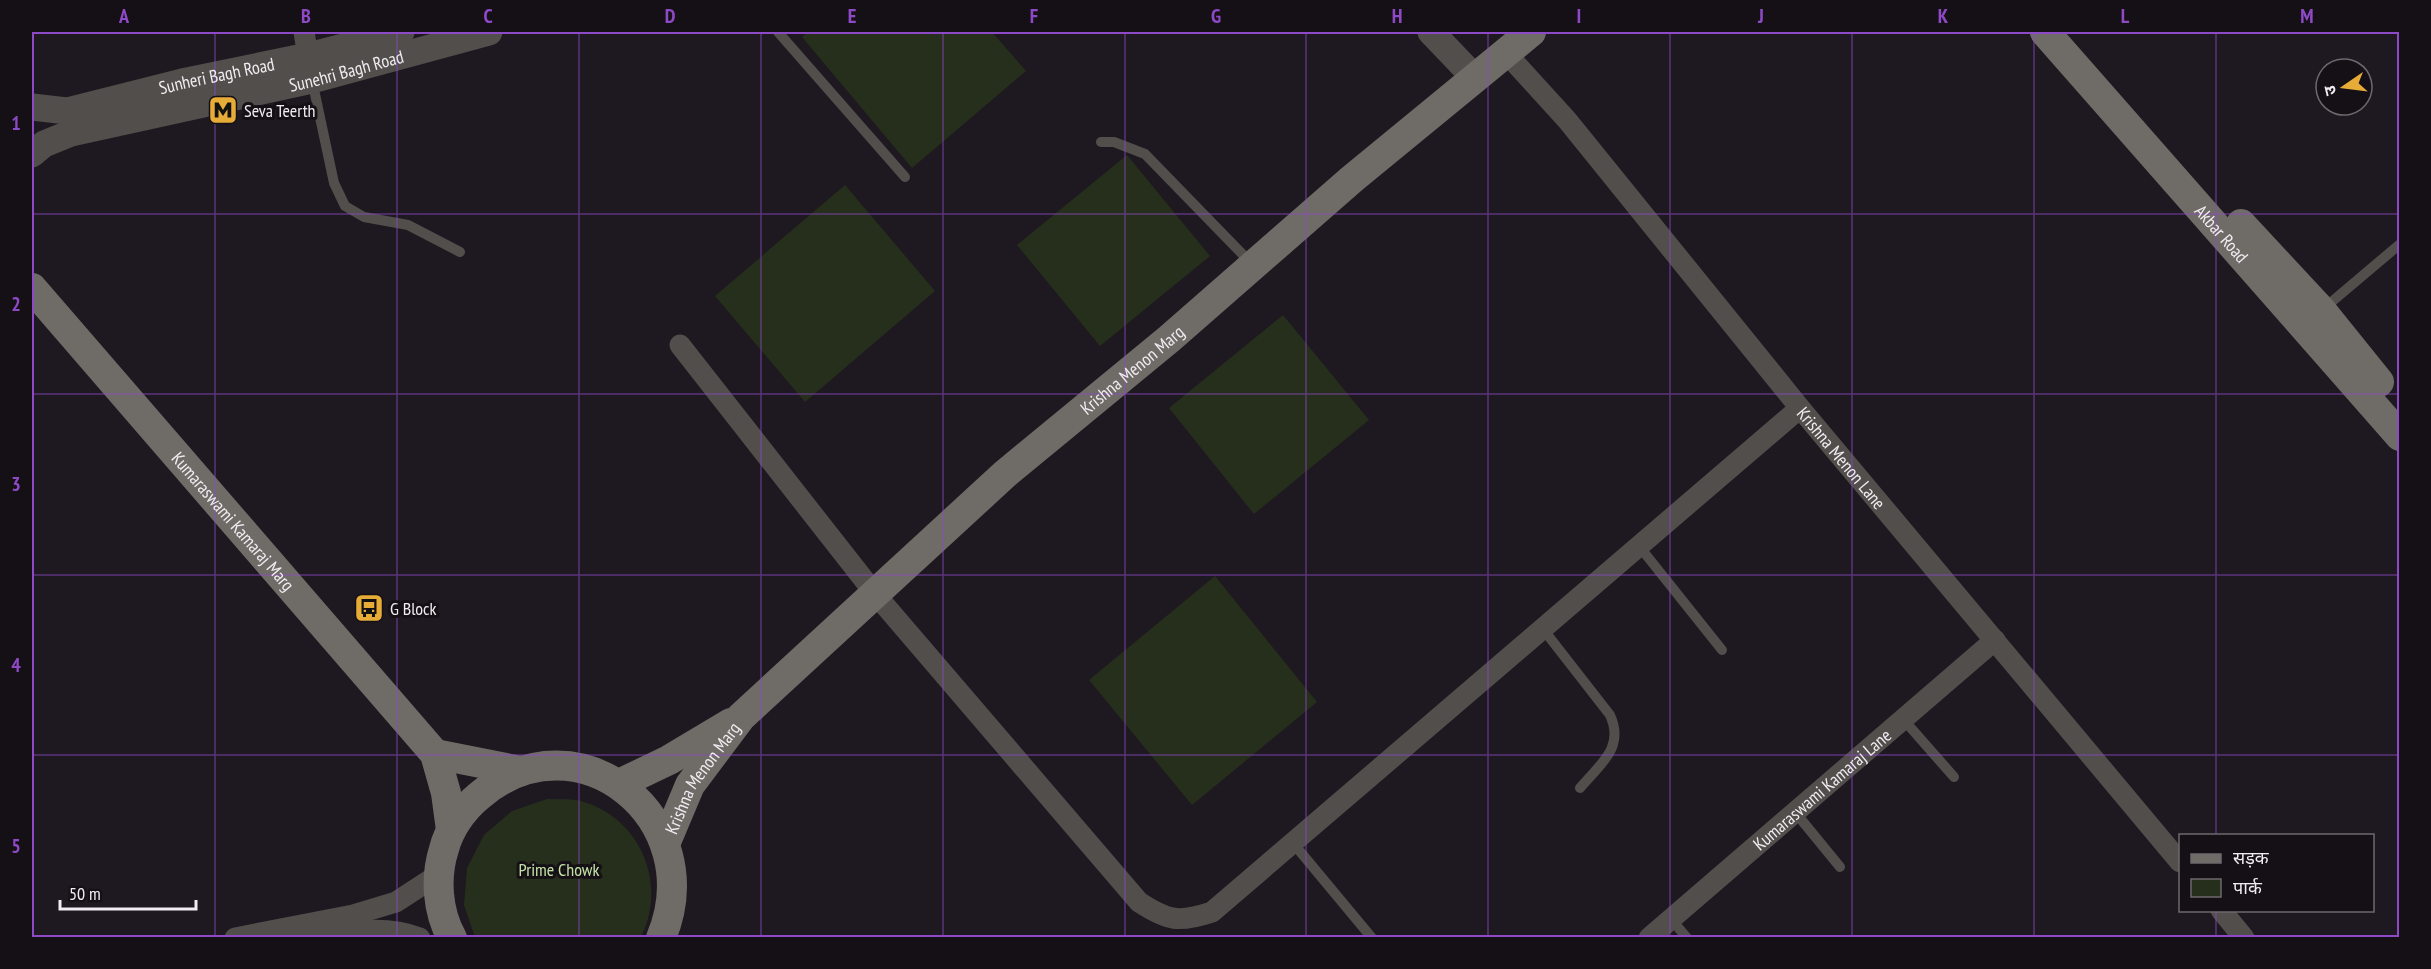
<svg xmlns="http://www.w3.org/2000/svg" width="2431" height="969" viewBox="0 0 2431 969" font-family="'PT Sans Narrow','Noto Sans Devanagari',sans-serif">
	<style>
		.green { fill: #262f1b }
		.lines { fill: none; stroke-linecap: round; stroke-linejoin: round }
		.service { stroke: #514e4b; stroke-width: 10 }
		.minor { stroke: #514e4b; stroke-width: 21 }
		.tertiary { stroke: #514e4b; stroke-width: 27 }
		.secondary { stroke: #6f6b66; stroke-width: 30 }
		.grid { fill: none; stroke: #8d49c6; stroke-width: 1.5; stroke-opacity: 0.55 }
		.labels { text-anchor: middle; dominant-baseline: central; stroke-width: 6; stroke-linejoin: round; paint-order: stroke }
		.street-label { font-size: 18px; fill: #f0ecf1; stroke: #151016 }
		.poi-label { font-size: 18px; fill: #f0ecf1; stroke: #151016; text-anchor: start }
		.park-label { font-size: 18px; fill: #c4e1a5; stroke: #151016 }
		.neatline { fill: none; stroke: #8d49c6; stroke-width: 2 }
		.grid-label { font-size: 20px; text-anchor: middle; font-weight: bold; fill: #8d49c6 }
	</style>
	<rect width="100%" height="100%" fill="#1e1920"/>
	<path class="green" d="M 808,32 L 992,32 L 1026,71 L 912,168 L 802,37 Z
		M 1127,155 L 1210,256 L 1100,346 L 1017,245 Z
		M 845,185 L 935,291 L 805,402 L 715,296 Z
		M 1283,315 L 1369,420 L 1254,514 L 1169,408 Z
		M 1215,576 L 1317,702 L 1192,805 L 1089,680 Z
		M 547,799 C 559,800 573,798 584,802 C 642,820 667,885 641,937 L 475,937 L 464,905 L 467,868 L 484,835 L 512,811 Z"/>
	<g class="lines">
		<path class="service" d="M 778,32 L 905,177
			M 312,80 L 334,183 L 345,206 L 364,217 L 408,225 L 460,252
			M 1101,142 L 1114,142 L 1145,154 L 1251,263
			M 2322,310 L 2400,244
			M 1639,546 L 1722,650
			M 1543,629 L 1610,715 C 1625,748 1600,764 1580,788
			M 1903,719 L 1954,777
			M 1795,812 L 1840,867
			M 1293,843 L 1372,938
			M 1671,919 L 1687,938"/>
		<g class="minor">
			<path d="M 304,32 L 310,69"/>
			<path id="s1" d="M 1506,53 L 1567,120 L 1800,408 L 2180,862"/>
			<path d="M 680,345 L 876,595 L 1139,902 C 1168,921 1179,923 1212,912 L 1800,408"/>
			<path d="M 2221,910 L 2244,938"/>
			<path d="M 235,938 L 353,915 L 396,902 L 439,874"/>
			<path d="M 315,938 C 351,931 385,925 420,938"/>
			<path id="s2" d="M 1649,938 L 1995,640"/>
		</g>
		<g class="tertiary">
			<path d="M 1431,32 L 1475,78"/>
			<path id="s3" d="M 32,107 L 67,111 L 182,82 L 308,56 L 401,32"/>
			<path id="s4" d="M 32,154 L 44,144 L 71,133 L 312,80 L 489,32"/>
		</g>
		<g class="secondary">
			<path id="s5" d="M 2045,32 L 2400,436"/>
			<path d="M 2241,224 L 2321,310 L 2379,382"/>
			<path id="s6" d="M 32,288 L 435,754 L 446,793 L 451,830"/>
			<path d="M 435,754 L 521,771"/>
			<path d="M 619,784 L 669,760 L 731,723"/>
			<path id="s7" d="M 666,842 L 690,785 L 741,717 L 1005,474 L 1169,339 L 1352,179 L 1531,32"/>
			<path d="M 452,938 C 437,911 435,877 444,849 C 449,829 463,809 479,796 C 578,711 711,819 661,938"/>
		</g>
	</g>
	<path class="grid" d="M 215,32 L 215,938M 397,32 L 397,938M 579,32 L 579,938M 761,32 L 761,938M 943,32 L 943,938M 1125,32 L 1125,938M 1306,32 L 1306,938M 1488,32 L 1488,938M 1670,32 L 1670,938M 1852,32 L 1852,938M 2034,32 L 2034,938M 2216,32 L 2216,836M 32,214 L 2400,214M 32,394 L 2400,394M 32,575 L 2400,575M 32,755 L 2400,755M 2216,910 L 2216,938"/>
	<defs>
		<g id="metro-square" transform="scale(1.5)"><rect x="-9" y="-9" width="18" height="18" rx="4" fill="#e7ac37" stroke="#151016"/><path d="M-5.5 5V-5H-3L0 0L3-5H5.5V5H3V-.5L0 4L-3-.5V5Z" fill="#111"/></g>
		<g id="bus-square" transform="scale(1.5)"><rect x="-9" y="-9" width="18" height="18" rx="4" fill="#e7ac37" stroke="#151016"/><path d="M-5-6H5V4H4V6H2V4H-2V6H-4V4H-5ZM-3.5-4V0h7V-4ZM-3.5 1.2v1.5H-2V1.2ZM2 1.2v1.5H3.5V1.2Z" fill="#111"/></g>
	</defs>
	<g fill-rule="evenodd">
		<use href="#metro-square" x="223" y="110"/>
		<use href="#bus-square" x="369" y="608"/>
	</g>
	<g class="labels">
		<g class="street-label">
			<text stroke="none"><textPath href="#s4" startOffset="327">Sunehri Bagh Road</textPath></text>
			<text stroke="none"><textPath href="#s3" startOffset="189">Sunheri Bagh Road</textPath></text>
			<text stroke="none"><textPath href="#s5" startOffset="268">Akbar Road</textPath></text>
			<text stroke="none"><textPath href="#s7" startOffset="670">Krishna Menon Marg</textPath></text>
			<text stroke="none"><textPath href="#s1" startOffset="526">Krishna Menon Lane</textPath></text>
			<text stroke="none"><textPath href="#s6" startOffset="308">Kumaraswami Kamaraj Marg</textPath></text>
			<text stroke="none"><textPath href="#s7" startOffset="74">Krishna Menon Marg</textPath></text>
			<text stroke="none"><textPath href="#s2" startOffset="228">Kumaraswami Kamaraj Lane</textPath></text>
		</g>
		<g class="poi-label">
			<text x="244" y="110">Seva Teerth</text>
			<text x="390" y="608">G Block</text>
		</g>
		<g class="park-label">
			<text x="559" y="869">Prime Chowk</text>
		</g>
	</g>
	<rect width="2431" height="969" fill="none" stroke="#151016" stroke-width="66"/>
	<rect x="2179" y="834" width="195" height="78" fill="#151016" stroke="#6d686e" stroke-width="1.5"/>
	<rect x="2191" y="854" width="30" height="9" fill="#6f6b66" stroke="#6d686e" stroke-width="1.5"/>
	<text x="2233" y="864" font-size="18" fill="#f0ecf1">सड़क</text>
	<rect x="2191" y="879" width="30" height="18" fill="#262f1b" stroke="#6d686e" stroke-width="1.5"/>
	<text x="2233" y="894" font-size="18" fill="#f0ecf1">पार्क</text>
	<g transform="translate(2344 87) rotate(256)"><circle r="28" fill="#151016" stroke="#6d686e" stroke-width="1.5"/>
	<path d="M0-4.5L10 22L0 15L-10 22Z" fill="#e7ac37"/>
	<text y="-9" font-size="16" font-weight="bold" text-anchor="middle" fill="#f0ecf1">उ</text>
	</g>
	<path d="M60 900v9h136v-9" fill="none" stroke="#f0ecf1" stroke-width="3"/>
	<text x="69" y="900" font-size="18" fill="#f0ecf1" stroke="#151016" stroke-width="4.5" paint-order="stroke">50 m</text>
	<rect x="33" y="33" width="2365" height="903" class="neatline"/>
	<g class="grid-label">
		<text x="124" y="23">A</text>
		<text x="306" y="23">B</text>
		<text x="488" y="23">C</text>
		<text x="670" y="23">D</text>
		<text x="852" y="23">E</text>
		<text x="1034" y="23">F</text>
		<text x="1216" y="23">G</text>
		<text x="1397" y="23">H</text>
		<text x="1579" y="23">I</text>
		<text x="1761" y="23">J</text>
		<text x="1943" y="23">K</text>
		<text x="2125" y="23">L</text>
		<text x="2307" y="23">M</text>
		<text x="16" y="130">1</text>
		<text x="16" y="311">2</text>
		<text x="16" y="491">3</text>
		<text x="16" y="672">4</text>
		<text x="16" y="853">5</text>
	</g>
</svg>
